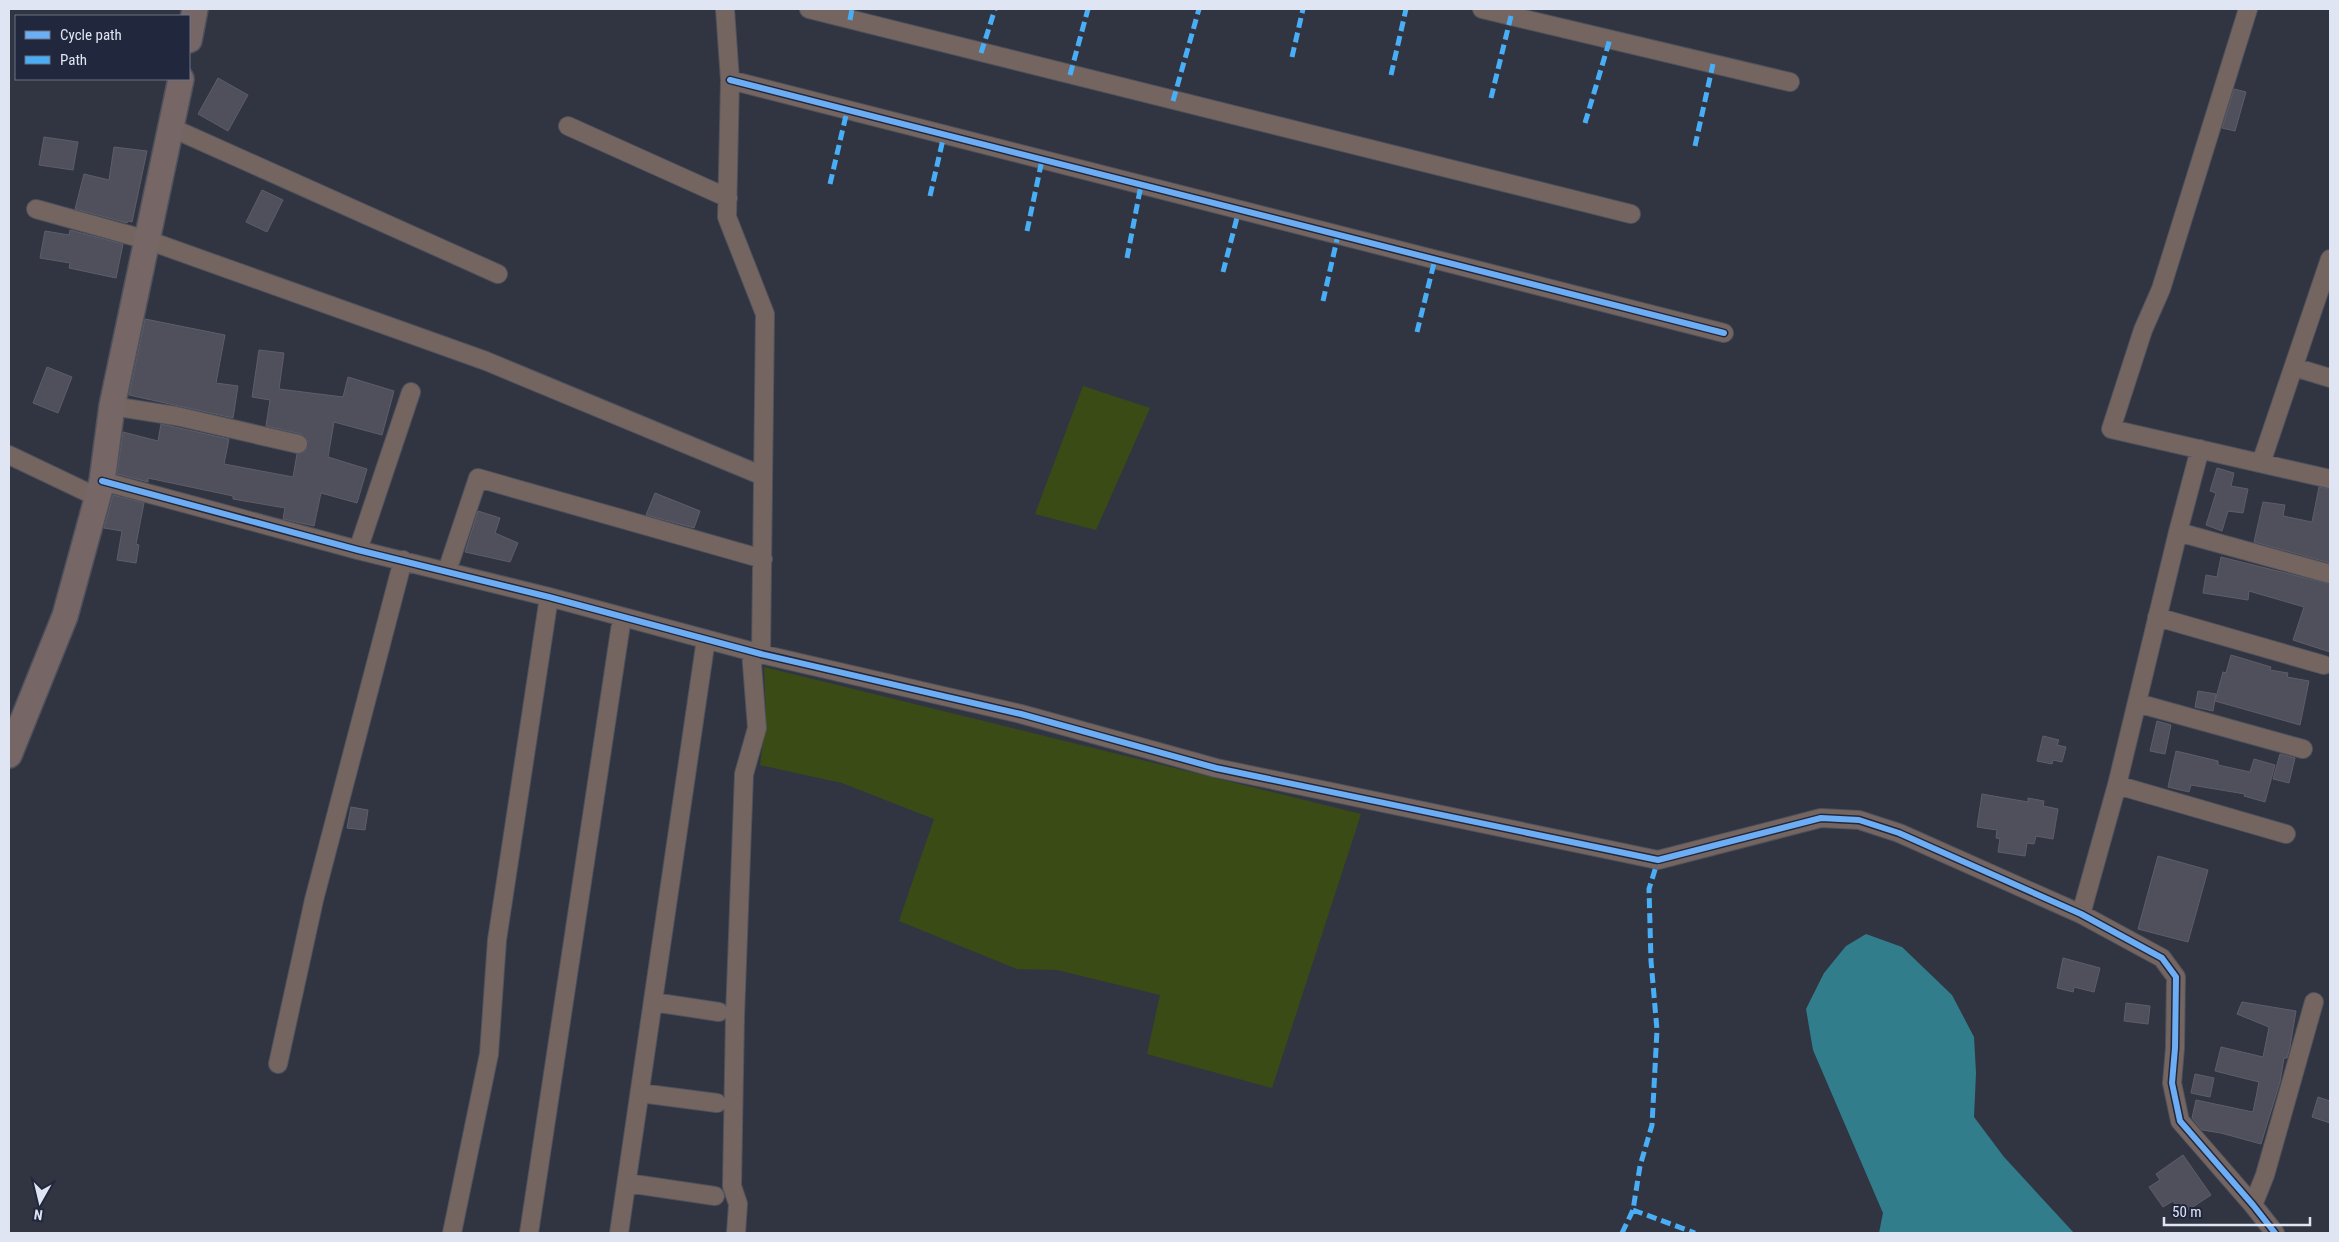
<svg xmlns="http://www.w3.org/2000/svg" width="2339" height="1242" viewBox="0 0 2339 1242" font-family="'Roboto Condensed',sans-serif">
	<style>
		.green { fill: #3b4b15 }
		.water { fill: #327d8c }
		.building { fill: #4f505b; stroke: #5e5e6a }
		.lines { fill: none; stroke-linecap: round; stroke-linejoin: round }
		.street-casing { stroke: #4f525d; stroke-width: 20 }
		.secondary-casing { stroke: #4f525d; stroke-width: 28 }
		.street { stroke: #746561; stroke-width: 18 }
		.secondary { stroke: #766766; stroke-width: 25 }
		.quiet { stroke: #49aef6; stroke-width: 5; stroke-dasharray: 10 5; stroke-linecap: butt }
		.cycleway-casing { stroke: #21273d; stroke-width: 9 }
		.cycleway { stroke: #6dadf4; stroke-width: 6 }
	</style>
	<rect width="100%" height="100%" fill="#313542"/>
	<path class="green" d="M 1083,386 L 1150,408 L 1096,530 L 1035,514 Z
		M 764,667 L 1361,814 L 1272,1088 L 1147,1054 L 1160,995 L 1057,970 L 1017,969 L 899,921 L 934,819 L 842,783 L 760,765 L 766,720 Z"/>
	<path class="water" d="M 1866,934 L 1902,947 L 1952,995 L 1974,1037 L 1976,1073 L 1974,1117 L 2004,1157 L 2074,1233 L 1879,1233 L 1883,1213 L 1813,1050 L 1806,1009 L 1824,973 L 1846,946 Z"/>
	<path class="building" d="M 218,78 L 248,95 L 228,131 L 198,114 Z
		M 2234,89 L 2246,92 L 2235,131 L 2222,128 Z
		M 44,137 L 78,142 L 73,170 L 39,165 Z
		M 114,147 L 147,151 L 132,222 L 128,221 L 127,223 L 75,209 L 84,174 L 109,180 Z
		M 262,190 L 283,200 L 267,232 L 246,222 Z
		M 70,230 L 123,244 L 116,278 L 69,268 L 70,263 L 40,258 L 45,231 L 69,235 Z
		M 145,319 L 225,335 L 216,383 L 238,386 L 233,418 L 129,395 Z
		M 259,350 L 284,353 L 279,389 L 343,397 L 348,377 L 394,391 L 382,435 L 334,422 L 328,457 L 367,469 L 357,503 L 321,493 L 314,526 L 283,519 L 285,508 L 233,499 L 233,496 L 148,478 L 148,482 L 117,474 L 123,432 L 158,441 L 161,424 L 229,439 L 224,464 L 293,477 L 297,454 L 306,451 L 308,441 L 301,434 L 266,426 L 270,400 L 252,397 Z
		M 47,367 L 72,377 L 58,413 L 33,403 Z
		M 2217,468 L 2234,473 L 2231,486 L 2248,489 L 2243,513 L 2228,511 L 2222,531 L 2206,525 L 2216,493 L 2210,491 Z
		M 2319,487 L 2330,489 L 2330,563 L 2254,542 L 2263,502 L 2285,505 L 2283,516 L 2312,522 Z
		M 655,493 L 700,511 L 694,528 L 646,515 Z
		M 113,495 L 144,503 L 136,544 L 139,545 L 136,563 L 117,560 L 122,531 L 104,528 Z
		M 478,511 L 500,518 L 495,533 L 518,543 L 510,562 L 465,552 Z
		M 2221,557 L 2330,584 L 2330,652 L 2293,640 L 2304,607 L 2249,591 L 2248,600 L 2203,593 L 2206,575 L 2217,577 Z
		M 2231,655 L 2271,667 L 2270,670 L 2288,673 L 2287,677 L 2309,681 L 2300,725 L 2215,701 L 2223,672 L 2226,673 Z
		M 2198,691 L 2216,694 L 2213,711 L 2195,707 Z
		M 2157,721 L 2171,725 L 2165,754 L 2150,751 Z
		M 2043,736 L 2059,740 L 2057,745 L 2066,747 L 2062,762 L 2053,760 L 2052,764 L 2037,761 Z
		M 2176,751 L 2218,761 L 2218,765 L 2250,772 L 2254,759 L 2275,765 L 2265,802 L 2244,796 L 2245,794 L 2191,785 L 2189,792 L 2168,787 Z
		M 2280,754 L 2295,758 L 2289,783 L 2273,779 Z
		M 1982,794 L 2028,802 L 2028,798 L 2044,801 L 2043,806 L 2058,809 L 2053,839 L 2036,836 L 2034,844 L 2027,843 L 2025,856 L 1998,852 L 2000,839 L 1996,838 L 1997,830 L 1977,827 Z
		M 351,807 L 368,810 L 365,830 L 347,828 Z
		M 2158,856 L 2208,870 L 2188,942 L 2138,929 Z
		M 2063,958 L 2100,968 L 2094,992 L 2074,987 L 2073,992 L 2057,988 Z
		M 2242,1002 L 2296,1011 L 2290,1047 L 2287,1058 L 2284,1058 L 2280,1082 L 2261,1144 L 2221,1133 L 2202,1130 L 2192,1118 L 2196,1100 L 2253,1112 L 2259,1082 L 2215,1071 L 2221,1047 L 2263,1057 L 2269,1027 L 2237,1014 Z
		M 2126,1003 L 2150,1006 L 2148,1024 L 2124,1021 Z
		M 2195,1074 L 2214,1078 L 2210,1097 L 2191,1093 Z
		M 2318,1097 L 2330,1101 L 2330,1123 L 2312,1117 Z
		M 2183,1155 L 2211,1195 L 2182,1214 L 2173,1201 L 2163,1207 L 2149,1187 L 2160,1180 L 2156,1174 Z"/>
	<g class="lines">
		<g class="street-casing">
			<path id="street" d="M 725,9 L 730,80 L 727,217 L 765,314 L 761,654
				M 809,9 L 1631,214
				M 1482,9 L 1790,82
				M 2248,9 L 2161,289 L 2143,330 L 2111,429 L 2330,479
				M 730,80 L 1724,333
				M 568,126 L 728,198
				M 172,128 L 498,274
				M 36,209 L 147,240 L 486,361 L 763,476
				M 2294,367 L 2330,378
				M 112,406 L 176,416 L 298,444
				M 9,455 L 97,497
				M 2261,463 L 2330,259
				M 102,481 L 358,550 L 549,597 L 761,654 L 1021,714 L 1216,768 L 1658,860 L 1821,818 L 1859,820 L 1899,833 L 2081,914 L 2162,958 L 2176,977 L 2175,1048 L 2172,1083 L 2180,1121 L 2253,1205 L 2275,1233
				M 2178,532 L 2330,574
				M 358,550 L 411,392
				M 447,571 L 478,478 L 763,559
				M 2157,617 L 2324,665
				M 2137,703 L 2303,749
				M 2117,785 L 2286,834
				M 2081,914 L 2117,785 L 2178,532 L 2200,449
				M 653,1002 L 719,1012
				M 278,1064 L 314,900 L 403,560
				M 640,1093 L 717,1103
				M 627,1183 L 715,1196
				M 2253,1205 L 2265,1175 L 2314,1002
				M 452,1233 L 489,1054 L 497,940 L 549,597
				M 529,1233 L 622,617
				M 619,1233 L 706,639
				M 736,1233 L 738,1204 L 732,1186 L 735,1016 L 744,774 L 757,728 L 751,651"/>
		</g>
		<g class="secondary-casing">
			<path id="secondary" d="M 189,40 L 195,9
				M 9,755 L 65,616 L 102,481 L 112,406 L 181,79"/>
		</g>
		<use href="#street" class="street"/>
		<use href="#secondary" class="secondary"/>
		<path class="quiet" d="M 850,20 L 852,9
			M 981,53 L 995,9
			M 1292,57 L 1303,9
			M 1070,75 L 1088,9
			M 1391,75 L 1406,9
			M 1491,98 L 1511,16
			M 1173,101 L 1199,9
			M 1585,123 L 1610,39
			M 1695,146 L 1713,64
			M 830,184 L 847,111
			M 930,196 L 944,135
			M 1027,231 L 1042,160
			M 1127,258 L 1141,185
			M 1223,272 L 1239,210
			M 1323,301 L 1338,235
			M 1417,332 L 1435,259
			M 1633,1210 L 1695,1233
			M 1622,1233 L 1633,1210 L 1640,1166 L 1652,1125 L 1657,1030 L 1651,961 L 1649,889 L 1658,860"/>
		<g class="cycleway-casing">
			<path id="cycleway" d="M 730,80 L 1724,333
				M 102,481 L 358,550 L 549,597 L 761,654 L 1021,714 L 1216,768 L 1658,860 L 1821,818 L 1859,820 L 1899,833 L 2081,914 L 2162,958 L 2176,977 L 2175,1048 L 2172,1083 L 2180,1121 L 2253,1205 L 2275,1233"/>
		</g>
		<use href="#cycleway" class="cycleway"/>
	</g>
	<rect width="2339" height="1242" fill="none" stroke="#e0e5f4" stroke-width="20"/>
	<rect x="15" y="15" width="175" height="65" fill="#21273d" stroke="#6d7386"/>
	<rect x="25" y="31" width="25" height="8" fill="#6dadf4" stroke="#6d7386"/>
	<text x="60" y="40" font-size="15" fill="#e0e5f4">Cycle path</text>
	<rect x="25" y="56" width="25" height="8" fill="#49aef6" stroke="#6d7386"/>
	<text x="60" y="65" font-size="15" fill="#e0e5f4">Path</text>
	<g transform="translate(40 1202) rotate(188)" stroke="#21273d" stroke-width="4" paint-order="stroke">
	<path d="M0-4L9 19L0 12L-9 19Z" fill="#e0e5f4"/>
	<text y="-8" font-size="14" font-weight="bold" text-anchor="middle" fill="#e0e5f4">N</text>
	</g>
	<path d="M2164 1217v8h146v-8" fill="none" stroke="#e0e5f4" stroke-width="2.5"/>
	<text x="2172" y="1217" font-size="15" fill="#e0e5f4" stroke="#21273d" stroke-width="4" paint-order="stroke">50 m</text>
</svg>
